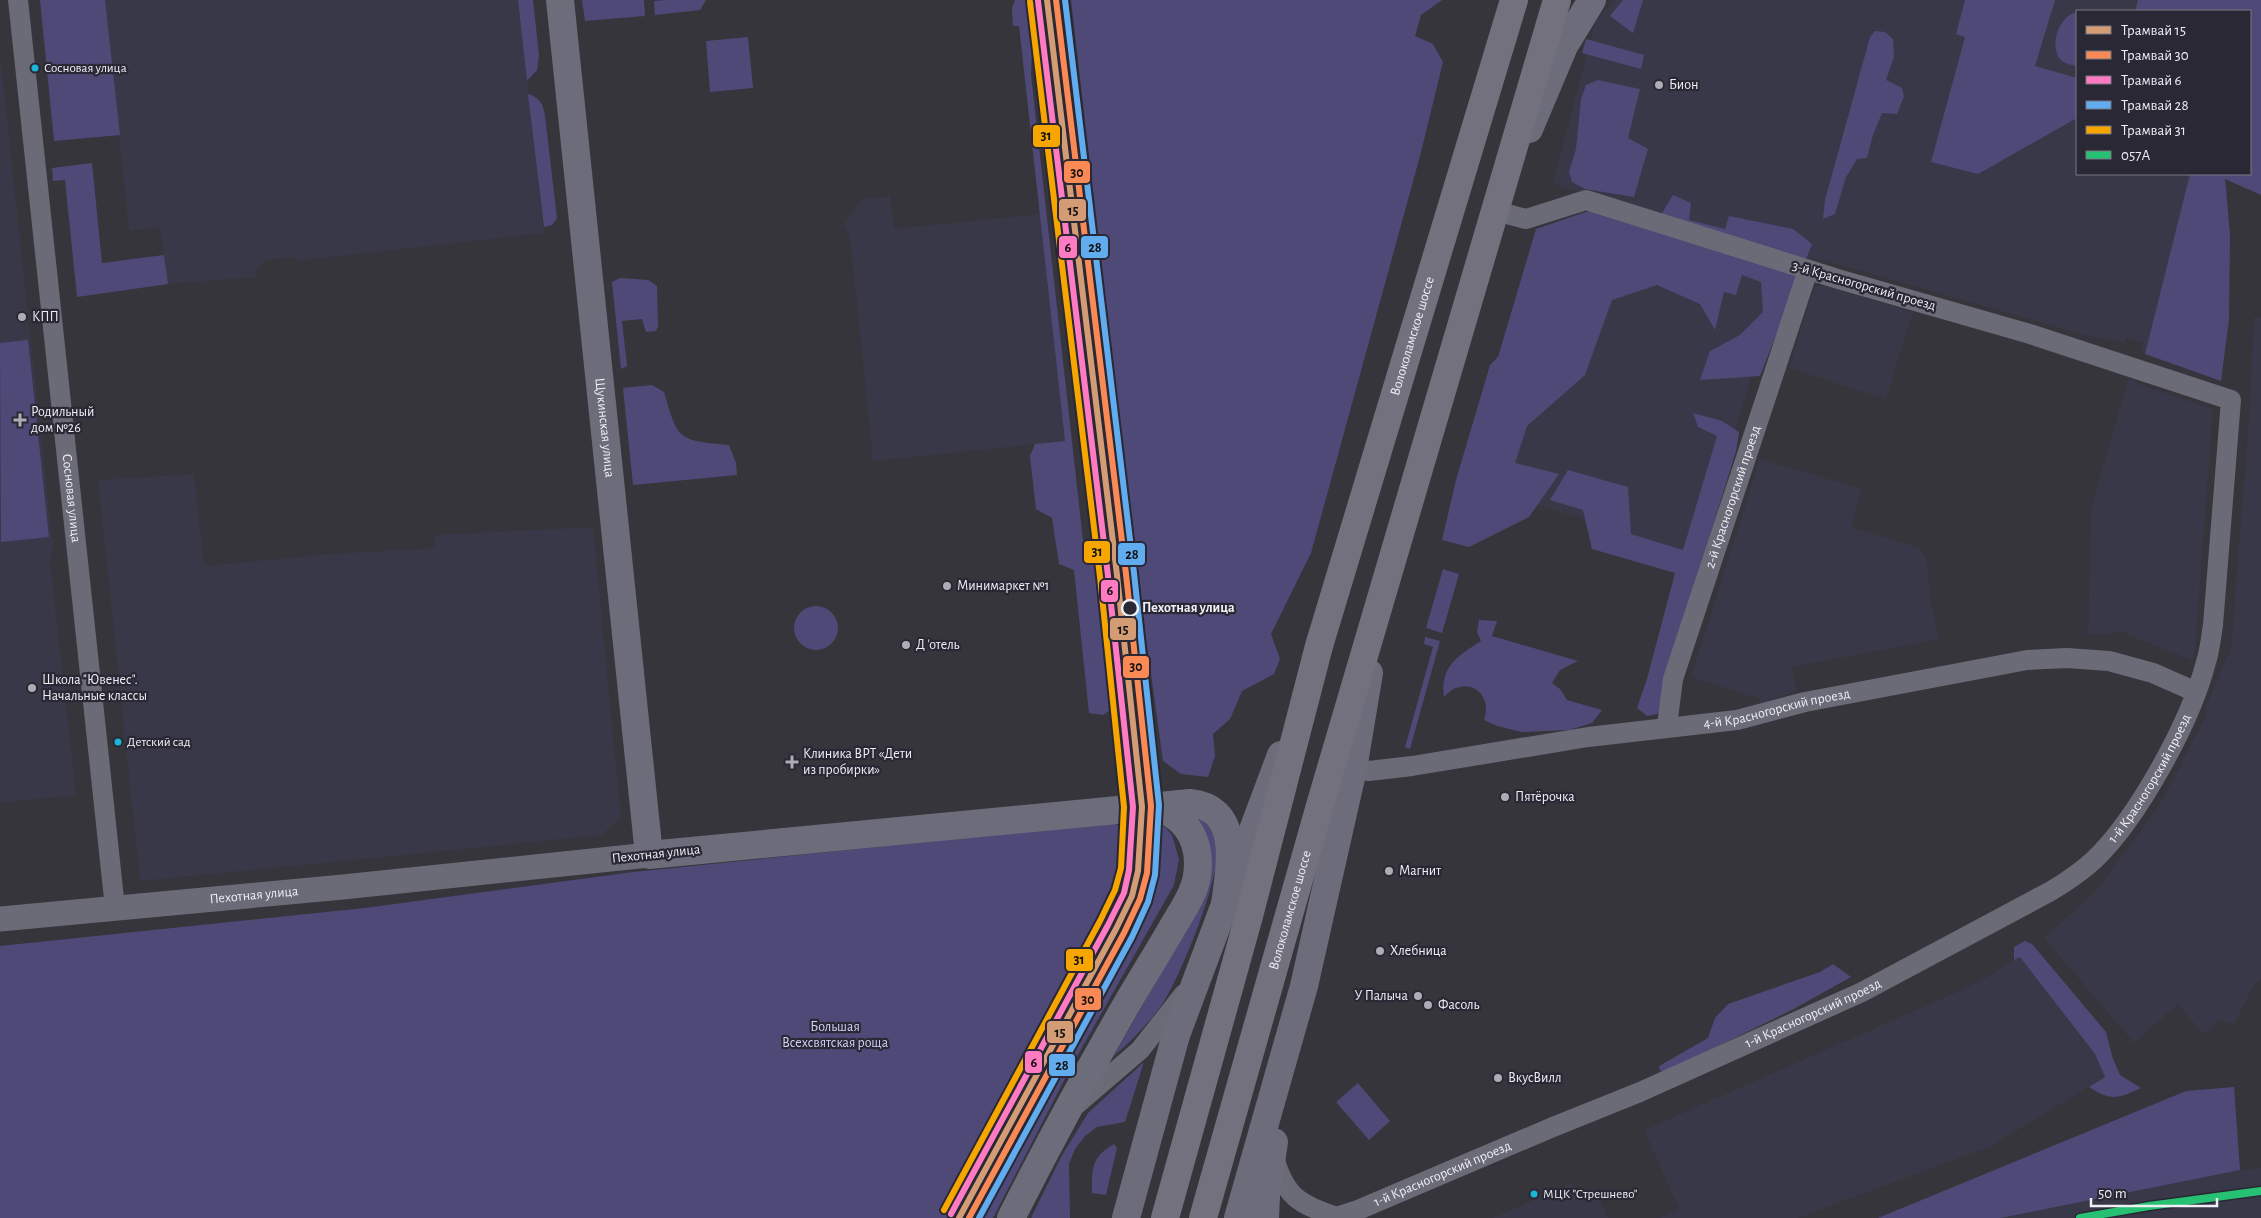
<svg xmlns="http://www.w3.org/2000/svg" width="2261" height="1218" viewBox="0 0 2261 1218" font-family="'Alegreya Sans',sans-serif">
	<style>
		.built { fill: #383848 }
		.green { fill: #4f4978 }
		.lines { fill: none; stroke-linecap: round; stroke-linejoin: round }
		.minor { stroke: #6b6a77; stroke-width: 20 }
		.tertiary { stroke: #6b6a77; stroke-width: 25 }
		.secondary { stroke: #6d6c7b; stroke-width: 28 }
		.primary { stroke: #72717d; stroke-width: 28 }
		.rail-1-casing { stroke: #292834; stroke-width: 11 }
		.rail-1 { stroke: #26c172; stroke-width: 8 }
		.tram-1-casing { stroke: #292834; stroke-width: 10 }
		.tram-2-casing { stroke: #292834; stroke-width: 10 }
		.tram-3-casing { stroke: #292834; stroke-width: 10 }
		.tram-4-casing { stroke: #292834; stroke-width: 10 }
		.tram-5-casing { stroke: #292834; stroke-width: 10 }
		.tram-1 { stroke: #d39c74; stroke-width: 6 }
		.tram-2 { stroke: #f98a56; stroke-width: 6 }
		.tram-3 { stroke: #fe7ac1; stroke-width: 6 }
		.tram-4 { stroke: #60acee; stroke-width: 6 }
		.tram-5 { stroke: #f7a600; stroke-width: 6 }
		.bus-dot { fill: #1ab6d8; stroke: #292834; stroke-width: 2 }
		.poi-dot { fill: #adadb4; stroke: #292834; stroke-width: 2 }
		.stop-dot { fill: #292834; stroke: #eeeef5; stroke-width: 2.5 }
		.labels { text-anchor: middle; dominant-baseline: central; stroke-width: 4.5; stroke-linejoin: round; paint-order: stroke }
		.bus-label { font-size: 13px; fill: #eeeef5; stroke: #292834; text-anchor: start }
		.poi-label { font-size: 14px; fill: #eeeef5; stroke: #292834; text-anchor: start }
		.street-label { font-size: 14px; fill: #eeeef5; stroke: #292834 }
		.stop-label { font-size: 14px; font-weight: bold; fill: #eeeef5; stroke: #292834; text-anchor: start }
		.park-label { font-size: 14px; fill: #d4d2f9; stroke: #292834 }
		.line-badge { stroke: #292834; stroke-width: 2 }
		.pale-badge-label { font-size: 14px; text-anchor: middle; font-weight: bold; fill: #111 }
	</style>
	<rect width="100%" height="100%" fill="#35353b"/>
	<path class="built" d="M 105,0 L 518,0 L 544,233 L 296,261 L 295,257 L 266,260 L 255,271 L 256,277 L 168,284 L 160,227 L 129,231 Z
		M 1614,0 L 2162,0 L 2173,11 L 2077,11 L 2077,174 L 2226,174 L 2230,234 L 2229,319 L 2221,381 L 2141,352 L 2143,343 L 2127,338 L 2125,343 L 2089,336 L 1827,261 L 1791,255 L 1553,184 L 1595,22 Z
		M 0,53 L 53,546 L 50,562 L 76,795 L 0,803 Z
		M 890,196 L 894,229 L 1040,214 L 1065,441 L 873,461 L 850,237 L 844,225 L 861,199 Z
		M 1584,211 L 1784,274 L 1695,554 L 1477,486 L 1564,219 Z
		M 1823,285 L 1913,312 L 1886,399 L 1789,368 L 1814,287 Z
		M 2254,317 L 2261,317 L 2261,979 L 2253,986 L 2234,1025 L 2220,1020 L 2204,1035 L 2178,1004 L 2134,1043 L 2044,938 L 2097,890 L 2160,804 L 2206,716 L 2207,704 L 2231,647 L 2249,420 Z
		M 2129,377 L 2139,384 L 2213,409 L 2195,650 L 2192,660 L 2128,635 L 2127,632 L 2088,635 L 2091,508 Z
		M 1760,459 L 1862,489 L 1851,527 L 1920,548 L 1927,561 L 1931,602 L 1939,639 L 1792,667 L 1796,690 L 1761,705 L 1760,699 L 1691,677 Z
		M 194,474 L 204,566 L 332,554 L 435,548 L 435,535 L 593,527 L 621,817 L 602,835 L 140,881 L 98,480 Z
		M 2020,956 L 2095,1054 L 2105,1077 L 1991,1146 L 1798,1218 L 1659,1218 L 1679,1209 L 1644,1130 L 1975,984 Z
		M 2261,1168 L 2261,1218 L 2001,1218 L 2240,1170 Z
		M 1572,1183 L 1578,1196 L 1595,1188 L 1608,1218 L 1493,1218 Z"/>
	<path class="green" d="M 40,0 L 105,0 L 120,135 L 54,141 Z
		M 518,0 L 533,0 L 539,55 L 537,70 L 527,81 Z
		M 582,0 L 644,0 L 645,16 L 585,21 Z
		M 666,0 L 706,0 L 700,10 L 655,15 L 654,1 Z
		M 1015,0 L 1027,0 L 1032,2 L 1033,26 L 1031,75 L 1083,540 L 1098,573 L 1112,709 L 1103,715 L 1089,713 L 1074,570 L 1059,564 L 1052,518 L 1036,509 L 1030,456 L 1035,444 L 1065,441 L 1019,26 L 1013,26 L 1012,8 Z
		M 1071,0 L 1442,0 L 1421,15 L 1415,36 L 1433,44 L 1443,62 L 1420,156 L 1311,553 L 1271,634 L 1280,659 L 1274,674 L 1242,691 L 1230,719 L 1213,734 L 1215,756 L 1208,777 L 1181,774 L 1163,761 L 1138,580 Z
		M 1623,0 L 1643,0 L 1633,33 L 1610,16 Z
		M 1965,0 L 2055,0 L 2035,66 L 2077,78 L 2077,118 L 1978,174 L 1931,162 L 1965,37 L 1956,34 Z
		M 2138,0 L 2261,0 L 2261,195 L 2225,179 L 2230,234 L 2229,319 L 2221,381 L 2145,354 L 2190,174 L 2250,174 L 2250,11 L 2135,11 Z
		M 2077,12 L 2077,66 C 2072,65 2066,64 2062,61 C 2048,48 2058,16 2077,12 Z
		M 1875,31 L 1885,32 L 1893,39 L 1894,57 L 1886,80 L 1902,88 L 1904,96 L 1897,114 L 1882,113 L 1873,135 L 1867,158 L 1857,159 L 1846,177 L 1835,214 L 1823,219 L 1825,200 L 1870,37 Z
		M 748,37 L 753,88 L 710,92 L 706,41 Z
		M 1586,39 L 1644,55 L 1641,69 L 1582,53 Z
		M 1598,80 L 1640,89 L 1628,138 L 1648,149 L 1634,197 L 1585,189 L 1572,182 L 1569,172 L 1576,149 L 1581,99 L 1586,85 Z
		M 528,94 C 540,98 543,104 545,116 L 557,218 L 552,225 L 544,227 Z
		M 92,163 L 102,263 L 164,255 L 168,284 L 77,297 L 65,180 L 53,181 L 52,168 Z
		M 1673,195 L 1691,203 L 1689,220 L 1725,229 L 1729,216 L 1793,229 L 1812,244 L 1760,376 L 1700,380 L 1710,351 L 1740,335 L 1763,312 L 1761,282 L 1742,275 L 1736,295 L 1724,292 L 1715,330 L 1700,304 L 1657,285 L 1612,300 L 1585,375 L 1527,426 L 1515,463 L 1559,474 L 1529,517 L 1469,547 L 1442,540 L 1456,480 L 1490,365 L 1498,357 L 1536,229 L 1592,210 L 1653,228 Z
		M 620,278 L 648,280 L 657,286 L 658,326 L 656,331 L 646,332 L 642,319 L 622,321 L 627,366 L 621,369 L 612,282 Z
		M 28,340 L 49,537 L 1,542 L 0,343 Z
		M 652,385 L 664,392 C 678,441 678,440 729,445 L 736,463 L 737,475 L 633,485 L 623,388 Z
		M 1693,413 L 1722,421 L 1739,432 L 1736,451 L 1678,639 L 1661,710 L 1657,714 L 1647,716 L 1637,708 L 1647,679 L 1675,573 L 1592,549 L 1583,510 L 1550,500 L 1568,470 L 1628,487 L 1631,534 L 1683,550 L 1717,436 L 1698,427 Z
		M 1443,569 L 1459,574 L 1442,633 L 1426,628 Z
		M794 628a22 22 0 1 1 44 0a22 22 0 1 1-44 0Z
		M 1479,620 L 1497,621 L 1492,636 L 1578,661 L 1560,670 L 1552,683 L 1560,689 L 1567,700 L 1602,710 L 1592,723 L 1569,730 L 1522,732 L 1497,726 L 1484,720 C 1494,691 1464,674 1444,697 C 1440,666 1458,656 1481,641 L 1477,632 Z
		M 1425,637 L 1440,641 L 1410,749 L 1405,747 L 1433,647 L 1424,644 Z
		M 1192,816 C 1207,822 1215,829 1217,846 C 1222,875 1179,981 1161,1006 C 1147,1025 1131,1041 1114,1056 L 1194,914 Z
		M 1114,823 L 1129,832 L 1153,824 L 1165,827 L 1172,835 L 1179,859 L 1174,885 L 1071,1067 L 993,1218 L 0,1218 L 0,946 L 365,908 L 633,872 Z
		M 2025,941 L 2032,944 L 2106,1032 L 2113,1059 L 2120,1075 L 2141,1088 C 2118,1098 2112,1102 2089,1087 L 2105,1077 L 2095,1054 L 2020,957 L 2014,960 L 2014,947 Z
		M 1833,964 L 1851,977 L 1790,1011 L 1665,1072 L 1660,1071 L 1659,1066 L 1708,1038 L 1715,1018 L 1728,1004 L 1820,972 Z
		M 1144,1062 L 1125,1122 L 1097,1127 L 1085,1136 L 1075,1149 L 1069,1164 L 1070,1218 L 1031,1218 L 1061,1157 L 1088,1113 Z
		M 1358,1083 L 1390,1121 L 1369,1140 L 1336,1102 Z
		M 2234,1087 L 2240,1170 L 2001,1218 L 1878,1218 L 2186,1091 Z
		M 1114,1144 L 1117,1148 L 1106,1195 L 1092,1193 C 1092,1169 1091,1157 1114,1144 Z"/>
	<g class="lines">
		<g class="minor">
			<path id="s1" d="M 18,0 L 115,908"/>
			<path id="s2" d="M 1667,726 L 1673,679 L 1808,270"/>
			<path id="s3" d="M 1353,769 L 1369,771 L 1412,766 L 1588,737 L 1737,720 L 1805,702 L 2027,660 L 2067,658 L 2109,661 L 2153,673 L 2196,692"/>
			<path d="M 1076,1105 L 1140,1050 L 1184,994"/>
			<path d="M 1274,1157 C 1285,1197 1299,1204 1337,1217"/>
			<path id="s4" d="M 1333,1218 L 1358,1210 L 1553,1127 L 1640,1092 L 1862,992 L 2051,891 C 2066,882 2081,872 2094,860 C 2138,818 2191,721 2206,662 C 2210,650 2211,637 2213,625 L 2231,400 L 2030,334 L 1838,279 L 1586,200 L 1526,219 L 1496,211"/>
		</g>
		<path class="tertiary" id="s5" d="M 0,919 L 343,887 L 649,855"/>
		<g class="secondary">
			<path id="s6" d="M 560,0 L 649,855 L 1190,803 C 1242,808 1230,866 1225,904"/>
			<path d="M 1529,129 L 1564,46 L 1592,0"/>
			<path d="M 1011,1218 C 1048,1145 1087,1073 1128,1002 C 1142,978 1157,954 1171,930 C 1180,914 1194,895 1197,876 C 1202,841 1187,817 1155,806"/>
			<path d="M 1126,1218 L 1176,1035 L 1281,755"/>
			<path d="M 1238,1218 L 1304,986 L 1353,769 L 1369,673"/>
			<path d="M 1265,1218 L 1266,1196 L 1274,1142"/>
		</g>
		<g class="primary">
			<path id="s7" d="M 1165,1218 L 1249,916 L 1319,646 L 1514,0"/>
			<path id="s8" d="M 1203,1218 L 1321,802 L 1557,0"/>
		</g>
		<g class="rail-1-casing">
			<path id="rail-1" d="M 2080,1218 L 2149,1206 L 2261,1191"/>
		</g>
		<use href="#rail-1" class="rail-1"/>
		<g class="tram-1-casing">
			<path id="tram-1" d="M 959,1218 L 1116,929 L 1132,896 L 1138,871 L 1142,807 L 1117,575 L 1047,0"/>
		</g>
		<g class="tram-2-casing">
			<path id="tram-2" d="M 969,1218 L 1124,933 L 1140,899 L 1147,873 L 1151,806 L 1126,574 L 1056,0"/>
		</g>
		<g class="tram-3-casing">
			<path id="tram-3" d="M 951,1214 L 1108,925 L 1124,893 L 1129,870 L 1133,807 L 1108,576 L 1038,1"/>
		</g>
		<g class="tram-4-casing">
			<path id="tram-4" d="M 979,1218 L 1132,937 L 1148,902 L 1155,875 L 1159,805 L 1134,573 L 1065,0"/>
		</g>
		<g class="tram-5-casing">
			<path id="tram-5" d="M 944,1210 L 1100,921 L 1115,890 L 1121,868 L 1124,807 L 1100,577 L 1030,2"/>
		</g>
		<use href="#tram-1" class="tram-1"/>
		<use href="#tram-2" class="tram-2"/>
		<use href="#tram-3" class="tram-3"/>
		<use href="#tram-4" class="tram-4"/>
		<use href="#tram-5" class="tram-5"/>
	</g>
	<g class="bus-dot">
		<circle cx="35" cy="68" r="4.5"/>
		<circle cx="118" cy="742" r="4.5"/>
		<circle cx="1534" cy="1194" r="4.5"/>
	</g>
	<g class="poi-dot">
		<circle cx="1659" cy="85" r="5"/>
		<circle cx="22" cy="317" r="5"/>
		<path d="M17.5 412.5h5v5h5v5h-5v5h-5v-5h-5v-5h5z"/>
		<circle cx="947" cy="586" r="5"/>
		<circle cx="906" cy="645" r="5"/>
		<circle cx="32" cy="688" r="5"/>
		<path d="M789.5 754.5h5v5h5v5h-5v5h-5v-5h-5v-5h5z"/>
		<circle cx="1505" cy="797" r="5"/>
		<circle cx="1389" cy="871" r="5"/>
		<circle cx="1380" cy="951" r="5"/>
		<circle cx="1418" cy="996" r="5"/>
		<circle cx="1428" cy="1005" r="5"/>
		<circle cx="1498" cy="1078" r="5"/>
	</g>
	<circle class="stop-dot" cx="1130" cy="608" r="8"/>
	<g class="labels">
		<g class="bus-label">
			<text x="44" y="68">Сосновая улица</text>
			<text x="127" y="742">Детский сад</text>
			<text x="1543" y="1194">МЦК "Стрешнево"</text>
		</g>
		<g class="poi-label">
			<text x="1669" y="85">Бион</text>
			<text x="32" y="317">КПП</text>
			<text x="31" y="412">Родильный<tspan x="31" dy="16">дом №26</tspan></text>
			<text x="957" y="586">Минимаркет №1</text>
			<text x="916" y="645">Д 'отель</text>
			<text x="42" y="680">Школа "Ювенес".<tspan x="42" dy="16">Начальные классы</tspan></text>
			<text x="803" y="754">Клиника ВРТ «Дети<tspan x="803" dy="16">из пробирки»</tspan></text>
			<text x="1515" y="797">Пятёрочка</text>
			<text x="1399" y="871">Магнит</text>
			<text x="1390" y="951">Хлебница</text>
			<text x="1408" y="996" text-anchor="end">У Палыча</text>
			<text x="1438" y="1005">Фасоль</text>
			<text x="1508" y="1078">ВкусВилл</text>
		</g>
		<g class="street-label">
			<text transform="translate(1864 286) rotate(16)">3-й Красногорский проезд</text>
			<text stroke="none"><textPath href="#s7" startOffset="916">Волоколамское шоссе</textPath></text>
			<text stroke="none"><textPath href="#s6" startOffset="430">Щукинская улица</textPath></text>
			<text stroke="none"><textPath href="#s2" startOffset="239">2-й Красногорский проезд</textPath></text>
			<text stroke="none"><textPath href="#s1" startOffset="501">Сосновая улица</textPath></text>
			<text stroke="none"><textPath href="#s3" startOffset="429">4-й Красногорский проезд</textPath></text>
			<text stroke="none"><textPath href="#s4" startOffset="942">1-й Красногорский проезд</textPath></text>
			<text transform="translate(656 854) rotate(-6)">Пехотная улица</text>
			<text stroke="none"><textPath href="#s5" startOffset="255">Пехотная улица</textPath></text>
			<text stroke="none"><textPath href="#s8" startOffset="320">Волоколамское шоссе</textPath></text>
			<text stroke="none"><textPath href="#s4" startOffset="522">1-й Красногорский проезд</textPath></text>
			<text stroke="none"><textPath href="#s4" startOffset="118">1-й Красногорский проезд</textPath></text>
		</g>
		<g class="stop-label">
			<text x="1142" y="608">Пехотная улица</text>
		</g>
		<g class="park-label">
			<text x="835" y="1027">Большая<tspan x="835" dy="16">Всехсвятская роща</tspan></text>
		</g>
	</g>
	<g class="line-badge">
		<rect x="1032" y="124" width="29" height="24" rx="5" fill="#f7a600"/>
		<rect x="1063" y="160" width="28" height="24" rx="5" fill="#f98a56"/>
		<rect x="1058" y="198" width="29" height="24" rx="5" fill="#d39c74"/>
		<rect x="1080" y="235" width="29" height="24" rx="5" fill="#60acee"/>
		<rect x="1058" y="235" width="20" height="24" rx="5" fill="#fe7ac1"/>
		<rect x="1083" y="540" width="28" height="24" rx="5" fill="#f7a600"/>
		<rect x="1117" y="542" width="29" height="24" rx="5" fill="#60acee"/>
		<rect x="1100" y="579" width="19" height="24" rx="5" fill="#fe7ac1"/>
		<rect x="1109" y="617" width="28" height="24" rx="5" fill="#d39c74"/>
		<rect x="1122" y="655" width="28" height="24" rx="5" fill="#f98a56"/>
		<rect x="1065" y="948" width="29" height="24" rx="5" fill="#f7a600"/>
		<rect x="1074" y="987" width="28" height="24" rx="5" fill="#f98a56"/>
		<rect x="1046" y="1020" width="28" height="24" rx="5" fill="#d39c74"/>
		<rect x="1024" y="1050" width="19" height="24" rx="5" fill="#fe7ac1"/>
		<rect x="1048" y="1053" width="28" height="24" rx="5" fill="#60acee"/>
	</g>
	<g class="pale-badge-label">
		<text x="1046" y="140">31</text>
		<text x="1077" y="177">30</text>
		<text x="1073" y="215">15</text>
		<text x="1095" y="252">28</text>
		<text x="1068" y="252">6</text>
		<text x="1097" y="556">31</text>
		<text x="1132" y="559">28</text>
		<text x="1110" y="595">6</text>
		<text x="1123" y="634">15</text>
		<text x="1136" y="671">30</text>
		<text x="1079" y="964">31</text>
		<text x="1088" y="1004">30</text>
		<text x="1060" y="1037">15</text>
		<text x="1034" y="1067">6</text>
		<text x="1062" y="1070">28</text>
	</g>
	<rect x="2076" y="10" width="175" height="165" fill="#292834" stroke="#787781"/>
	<rect x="2086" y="26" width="25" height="8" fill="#d39c74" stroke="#787781"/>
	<text x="2121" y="35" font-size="15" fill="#eeeef5">Трамвай 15</text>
	<rect x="2086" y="51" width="25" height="8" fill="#f98a56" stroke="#787781"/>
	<text x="2121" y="60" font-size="15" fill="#eeeef5">Трамвай 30</text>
	<rect x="2086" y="76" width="25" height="8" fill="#fe7ac1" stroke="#787781"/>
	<text x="2121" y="85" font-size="15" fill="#eeeef5">Трамвай 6</text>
	<rect x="2086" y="101" width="25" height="8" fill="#60acee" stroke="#787781"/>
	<text x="2121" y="110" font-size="15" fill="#eeeef5">Трамвай 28</text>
	<rect x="2086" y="126" width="25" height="8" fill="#f7a600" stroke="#787781"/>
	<text x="2121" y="135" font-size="15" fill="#eeeef5">Трамвай 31</text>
	<rect x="2086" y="151" width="25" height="8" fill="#26c172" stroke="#787781"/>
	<text x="2121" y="160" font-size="15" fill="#eeeef5">057А</text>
	<path d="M2091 1198v8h126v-8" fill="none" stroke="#eeeef5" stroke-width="2.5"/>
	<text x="2098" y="1198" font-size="15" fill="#eeeef5" stroke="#292834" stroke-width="4" paint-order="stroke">50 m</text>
</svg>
